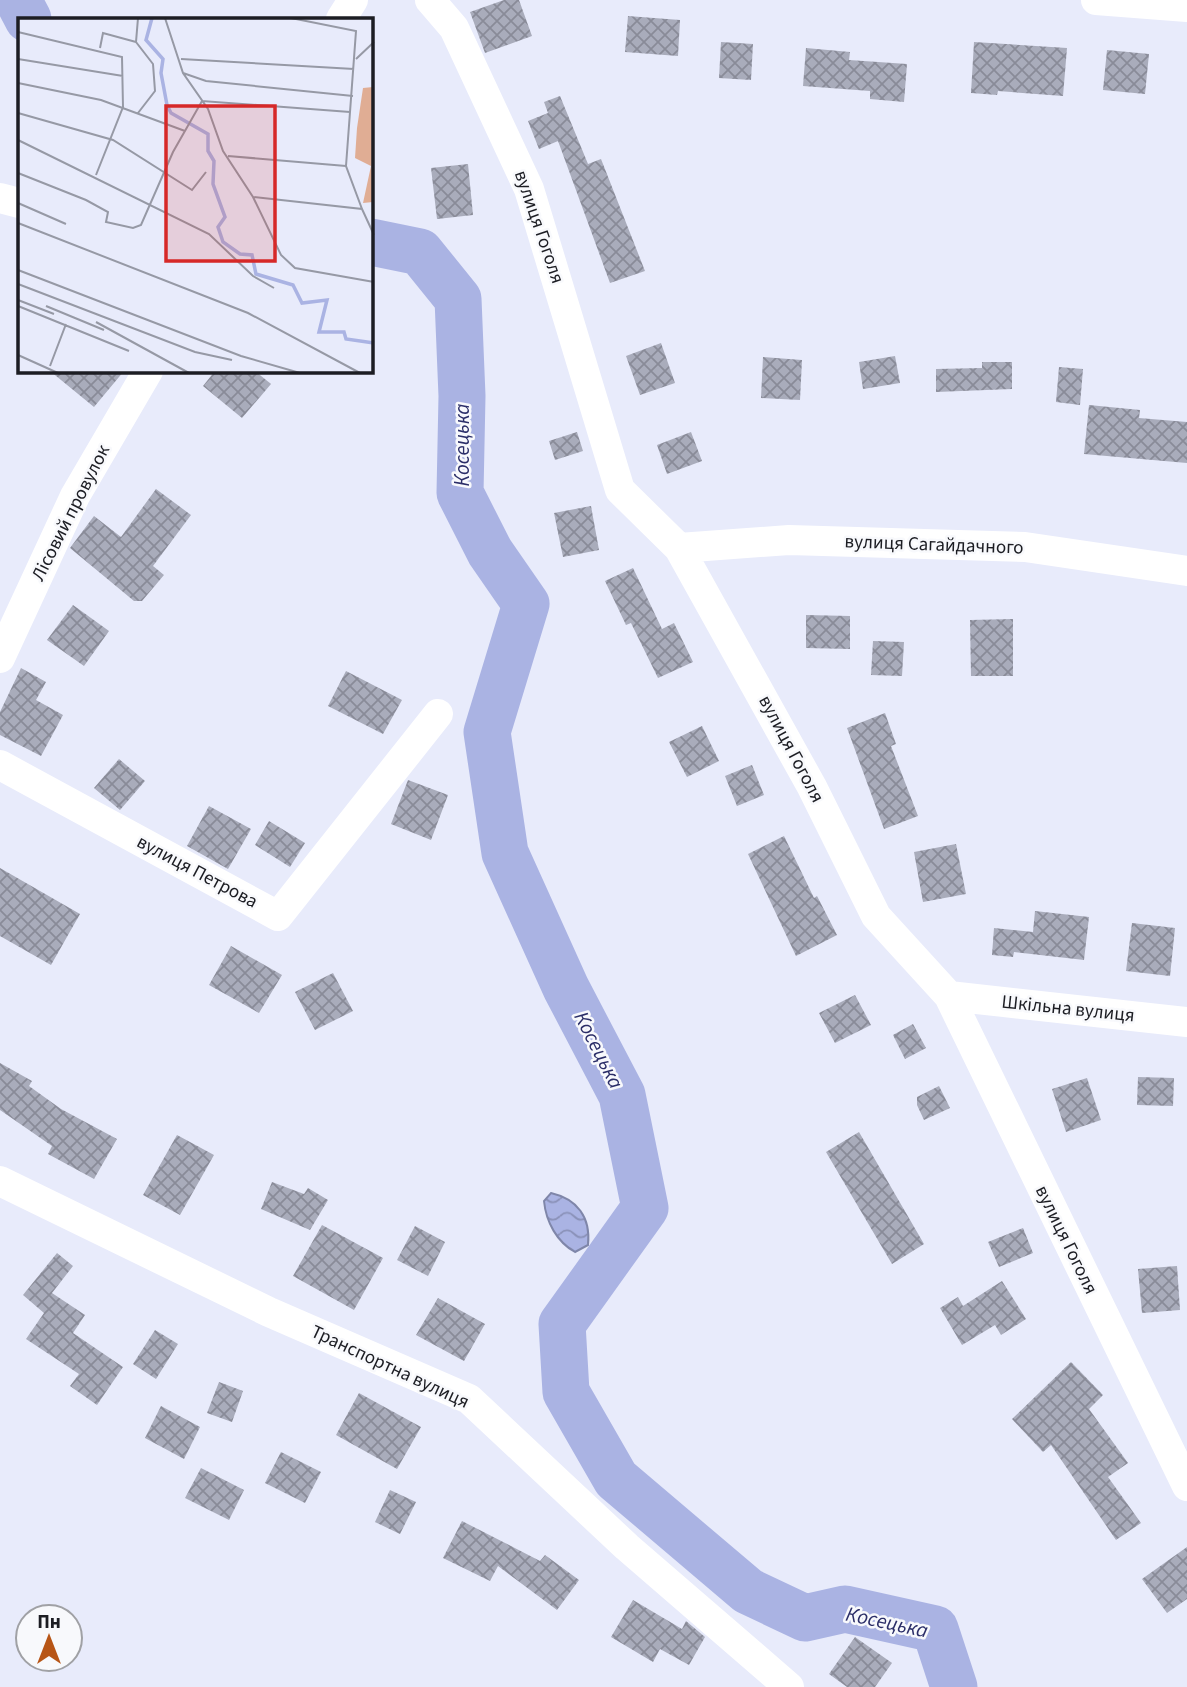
<svg xmlns="http://www.w3.org/2000/svg" width="1187" height="1687" viewBox="0 0 1187 1687" font-family="'Source Sans 3',sans-serif">
	<style>
		.water { fill: url(#water-waves); stroke: #7f86a9; stroke-width: 2 }
		.lines { fill: none; stroke-linecap: round; stroke-linejoin: round }
		.river { stroke: #aab3e3; stroke-width: 47 }
		.building { fill: url(#building-cross-hatch) }
		.minor { stroke: #fff; stroke-width: 30 }
		.labels { text-anchor: middle; dominant-baseline: central; stroke-width: 5; stroke-linejoin: round; paint-order: stroke }
		.street-label { font-size: 19px; fill: #1c1d23; stroke: #f8f9fc }
		.water-label { font-size: 21px; font-style: italic; fill: #2b2e68; stroke: #f8f9fc }
		.inset-river { fill: none; stroke: #aab3e3; stroke-width: 3.5 }
		.inset-road { fill: none; stroke: #9699a5; stroke-width: 2 }
		.view { fill: #d62828; fill-opacity: 0.15; stroke: #d62828; stroke-width: 3.5 }
		.inset-edge { fill: none; stroke: #1c1d23; stroke-width: 3.5 }
	</style>
	<defs>
		<pattern id="water-waves" width="16" height="10" patternUnits="userSpaceOnUse" patternTransform="scale(1.75)"><rect width="16" height="10" fill="#aab3e3"/><path d="M0 5q4-4 8 0t8 0" fill="none" stroke="#8a91b8"/></pattern>
		<pattern id="building-cross-hatch" width="8" height="8" patternUnits="userSpaceOnUse" patternTransform="scale(1.75)"><rect width="8" height="8" fill="#a9acbb"/><path d="M0 0l8 8M0 8l8-8" fill="none" stroke="#898b98"/></pattern>
	</defs>
	<rect width="100%" height="100%" fill="#e8ebfb"/>
	<path class="water" d="M 551,1193 C 577,1199 591,1217 588,1245 L 575,1252 C 557,1242 546,1222 544,1201 Z"/>
	<g class="lines">
		<path class="river" d="M 18,0 L 28,19
			M 371,242 L 420,252 L 458,299 L 462,396 L 460,493 L 490,552 L 526,604 L 487,732 L 505,853 L 566,988 L 622,1095 L 645,1208 L 562,1324 L 566,1392 L 616,1479 L 748,1591 L 805,1618 L 845,1609 L 935,1629 L 954,1687"/>
	</g>
	<path class="building" d="M 504,0 L 519,0 L 532,36 L 485,53 L 470,12 Z
		M 628,16 L 680,20 L 678,56 L 625,52 Z
		M 721,42 L 753,44 L 751,80 L 719,78 Z
		M 974,42 L 1067,48 L 1063,96 L 998,91 L 997,95 L 971,93 Z
		M 806,48 L 850,52 L 849,60 L 907,64 L 904,102 L 870,99 L 870,91 L 803,86 Z
		M 1107,50 L 1149,54 L 1145,94 L 1103,90 Z
		M 560,96 L 588,164 L 601,159 L 645,271 L 610,283 L 558,141 L 539,149 L 528,121 L 548,113 L 544,102 Z
		M 468,164 L 473,215 L 437,219 L 431,168 Z
		M 661,343 L 675,383 L 640,395 L 626,356 Z
		M 895,356 L 900,383 L 863,389 L 859,362 Z
		M 763,357 L 802,360 L 800,400 L 761,398 Z
		M 982,362 L 1012,362 L 1012,389 L 936,392 L 936,369 L 982,368 Z
		M 1059,367 L 1083,369 L 1080,405 L 1056,402 Z
		M 50,371 L 124,371 L 94,407 Z
		M 215,371 L 255,371 L 271,384 L 242,418 L 203,386 Z
		M 1089,405 L 1140,410 L 1139,418 L 1187,422 L 1187,463 L 1084,454 Z
		M 577,432 L 583,451 L 555,460 L 549,441 Z
		M 691,432 L 702,461 L 667,474 L 657,445 Z
		M 156,489 L 191,515 L 153,566 L 164,575 L 142,601 L 134,601 L 70,548 L 94,516 L 121,537 Z
		M 591,506 L 599,550 L 563,557 L 554,513 Z
		M 633,568 L 662,629 L 674,623 L 693,662 L 658,678 L 631,623 L 626,625 L 605,581 Z
		M 73,605 L 109,631 L 84,666 L 47,640 Z
		M 806,615 L 850,616 L 850,649 L 806,648 Z
		M 1013,619 L 1013,676 L 971,676 L 970,620 Z
		M 873,641 L 904,642 L 902,676 L 871,675 Z
		M 21,668 L 46,682 L 36,700 L 63,715 L 41,756 L 0,735 L 0,712 Z
		M 346,671 L 402,700 L 383,734 L 328,706 Z
		M 885,713 L 896,744 L 891,746 L 918,816 L 884,829 L 847,728 Z
		M 702,726 L 719,761 L 687,777 L 669,742 Z
		M 119,759 L 145,781 L 120,810 L 94,788 Z
		M 752,765 L 764,795 L 737,806 L 725,776 Z
		M 408,780 L 448,795 L 431,840 L 391,824 Z
		M 209,806 L 251,829 L 228,869 L 187,846 Z
		M 269,821 L 305,843 L 290,867 L 255,845 Z
		M 784,836 L 814,898 L 817,896 L 837,935 L 796,956 L 748,854 Z
		M 956,844 L 966,894 L 923,902 L 914,852 Z
		M 0,868 L 80,914 L 51,965 L 0,936 Z
		M 1035,911 L 1089,917 L 1084,960 L 1014,952 L 1013,957 L 992,955 L 994,928 L 1033,932 Z
		M 1132,923 L 1175,928 L 1170,976 L 1126,971 Z
		M 231,946 L 282,975 L 259,1013 L 209,985 Z
		M 333,973 L 353,1011 L 315,1030 L 295,992 Z
		M 855,995 L 871,1025 L 835,1043 L 819,1013 Z
		M 913,1024 L 926,1048 L 905,1059 L 893,1035 Z
		M 0,1063 L 32,1081 L 29,1086 L 61,1109 L 117,1139 L 94,1179 L 48,1154 L 52,1146 L 0,1110 Z
		M 1138,1077 L 1174,1078 L 1173,1106 L 1137,1105 Z
		M 1087,1078 L 1101,1120 L 1066,1132 L 1052,1089 Z
		M 939,1086 L 950,1108 L 924,1120 L 917,1105 L 917,1097 Z
		M 859,1132 L 924,1244 L 892,1264 L 826,1152 Z
		M 177,1135 L 214,1155 L 180,1215 L 143,1195 Z
		M 272,1182 L 304,1194 L 308,1188 L 328,1200 L 310,1230 L 261,1209 Z
		M 322,1225 L 383,1258 L 354,1310 L 293,1276 Z
		M 415,1226 L 445,1242 L 428,1276 L 397,1260 Z
		M 1023,1228 L 1033,1253 L 999,1267 L 988,1242 Z
		M 57,1253 L 73,1266 L 52,1293 L 85,1315 L 73,1333 L 123,1367 L 97,1405 L 70,1386 L 79,1374 L 26,1339 L 44,1313 L 23,1295 Z
		M 1177,1266 L 1180,1310 L 1142,1313 L 1138,1269 Z
		M 1002,1281 L 1026,1319 L 1001,1335 L 995,1325 L 962,1345 L 940,1308 L 958,1297 L 963,1306 Z
		M 438,1298 L 485,1324 L 464,1361 L 416,1335 Z
		M 155,1330 L 178,1344 L 156,1379 L 133,1364 Z
		M 1071,1362 L 1103,1395 L 1089,1409 L 1128,1463 L 1108,1477 L 1141,1523 L 1116,1540 L 1051,1445 L 1043,1452 L 1012,1419 Z
		M 219,1382 L 243,1391 L 232,1422 L 207,1413 Z
		M 359,1393 L 421,1427 L 397,1469 L 336,1435 Z
		M 161,1406 L 200,1427 L 184,1459 L 145,1438 Z
		M 281,1452 L 321,1472 L 305,1503 L 265,1483 Z
		M 201,1468 L 244,1490 L 229,1520 L 185,1498 Z
		M 390,1490 L 416,1502 L 400,1534 L 375,1522 Z
		M 462,1521 L 540,1561 L 545,1555 L 579,1580 L 557,1610 L 498,1566 L 490,1581 L 443,1558 Z
		M 1187,1547 L 1187,1599 L 1167,1613 L 1142,1579 Z
		M 633,1600 L 682,1629 L 686,1621 L 705,1637 L 689,1665 L 660,1649 L 653,1662 L 611,1637 Z
		M 855,1637 L 892,1663 L 875,1687 L 847,1687 L 829,1674 Z"/>
	<g class="lines">
		<path class="minor" d="M 430,0 L 454,28 L 529,189 L 620,490 L 679,548 L 812,787 L 876,916 L 949,996 L 1187,1486
			M 1096,0 L 1187,7
			M 341,19 L 353,0
			M 0,198 L 19,203
			M 679,548 L 789,540 L 1025,547 L 1187,571
			M 0,658 L 75,496 L 148,371
			M 0,765 L 278,916 L 438,714
			M 949,996 L 1187,1022
			M 0,1181 L 269,1312 L 469,1399 L 627,1547 L 789,1687"/>
	</g>
	<g class="labels">
		<g class="street-label">
			<text transform="translate(539 227) rotate(71)">вулиця Гоголя</text>
			<text transform="translate(71 513) rotate(-63)">Лісовий провулок</text>
			<text transform="translate(934 545) rotate(2)">вулиця Сагайдачного</text>
			<text transform="translate(791 749) rotate(62)">вулиця Гоголя</text>
			<text transform="translate(197 872) rotate(28)">вулиця Петрова</text>
			<text transform="translate(1068 1009) rotate(6)">Шкільна вулиця</text>
			<text transform="translate(1066 1240) rotate(64)">вулиця Гоголя</text>
			<text transform="translate(390 1367) rotate(25)">Транспортна вулиця</text>
		</g>
		<g class="water-label">
			<text transform="translate(462 445) rotate(-90)">Косецька</text>
			<text transform="translate(599 1050) rotate(63)">Косецька</text>
			<text transform="translate(887 1622) rotate(12)">Косецька</text>
		</g>
	</g>
	<g transform="translate(18 18)">
		<rect width="355" height="355" fill="#e8ebfb"/>
		<path d="M 355,69 L 355,184 L 345,185 L 353,148 L 337,140 L 339,110 L 345,70 Z" fill="#e0ad94"/>
		<path class="inset-river" d="M 134,0 L 128,22 L 145,41 L 143,55 L 149,87 L 153,95 L 190,116 L 190,133 L 196,143 L 195,166 L 207,199 L 200,209 L 205,224 L 222,236 L 234,237 L 238,256 L 275,267 L 284,285 L 309,282 L 301,314 L 326,314 L 328,321 L 356,325"/>
		<path class="inset-road" d="M 147,0 L 165,55 L 190,91 L 205,133 L 235,179 L 263,237 L 277,250 L 356,264M 273,0 L 338,13 L 328,148 L 344,191M 0,14 L 104,39 L 105,89 L 78,157M 82,30 L 85,15 L 118,24M 0,41 L 105,58M 163,41 L 336,51M 338,41 L 356,24M 165,55 L 188,63 L 335,78M 0,65 L 83,82 L 167,113M 0,95 L 95,122 L 174,172 L 188,154M 120,95 L 137,73 L 135,46 L 118,24 L 120,0M 0,122 L 191,216 L 235,258 L 256,270M 210,138 L 328,148M 0,155 L 68,182 L 90,194 L 88,204 L 115,210 L 123,207 L 155,134 L 184,83 L 332,94M 235,179 L 344,191 L 356,217M 0,185 L 48,206M 0,205 L 230,295 L 342,355M 0,252 L 223,338 L 282,355M 0,266 L 177,334 L 214,342M 0,282 L 36,296M 0,288 L 111,333M 28,288 L 86,312M 78,304 L 171,355M 0,337 L 40,355M 32,348 L 48,306"/>
		<path class="view" d="M 148,88 L 257,88 L 257,243 L 148,243 Z"/>
		<rect width="355" height="355" class="inset-edge"/>
	</g>
	<g transform="translate(49 1638)"><circle r="33" fill="#f8f9fc" stroke="#a0a1a5" stroke-width="2"/>
	<path d="M0-5L12 26L0 18L-12 26Z" fill="#b75516"/>
	<text y="-10" font-size="19" font-weight="bold" text-anchor="middle" fill="#1c1d23">Пн</text>
	</g>
</svg>
